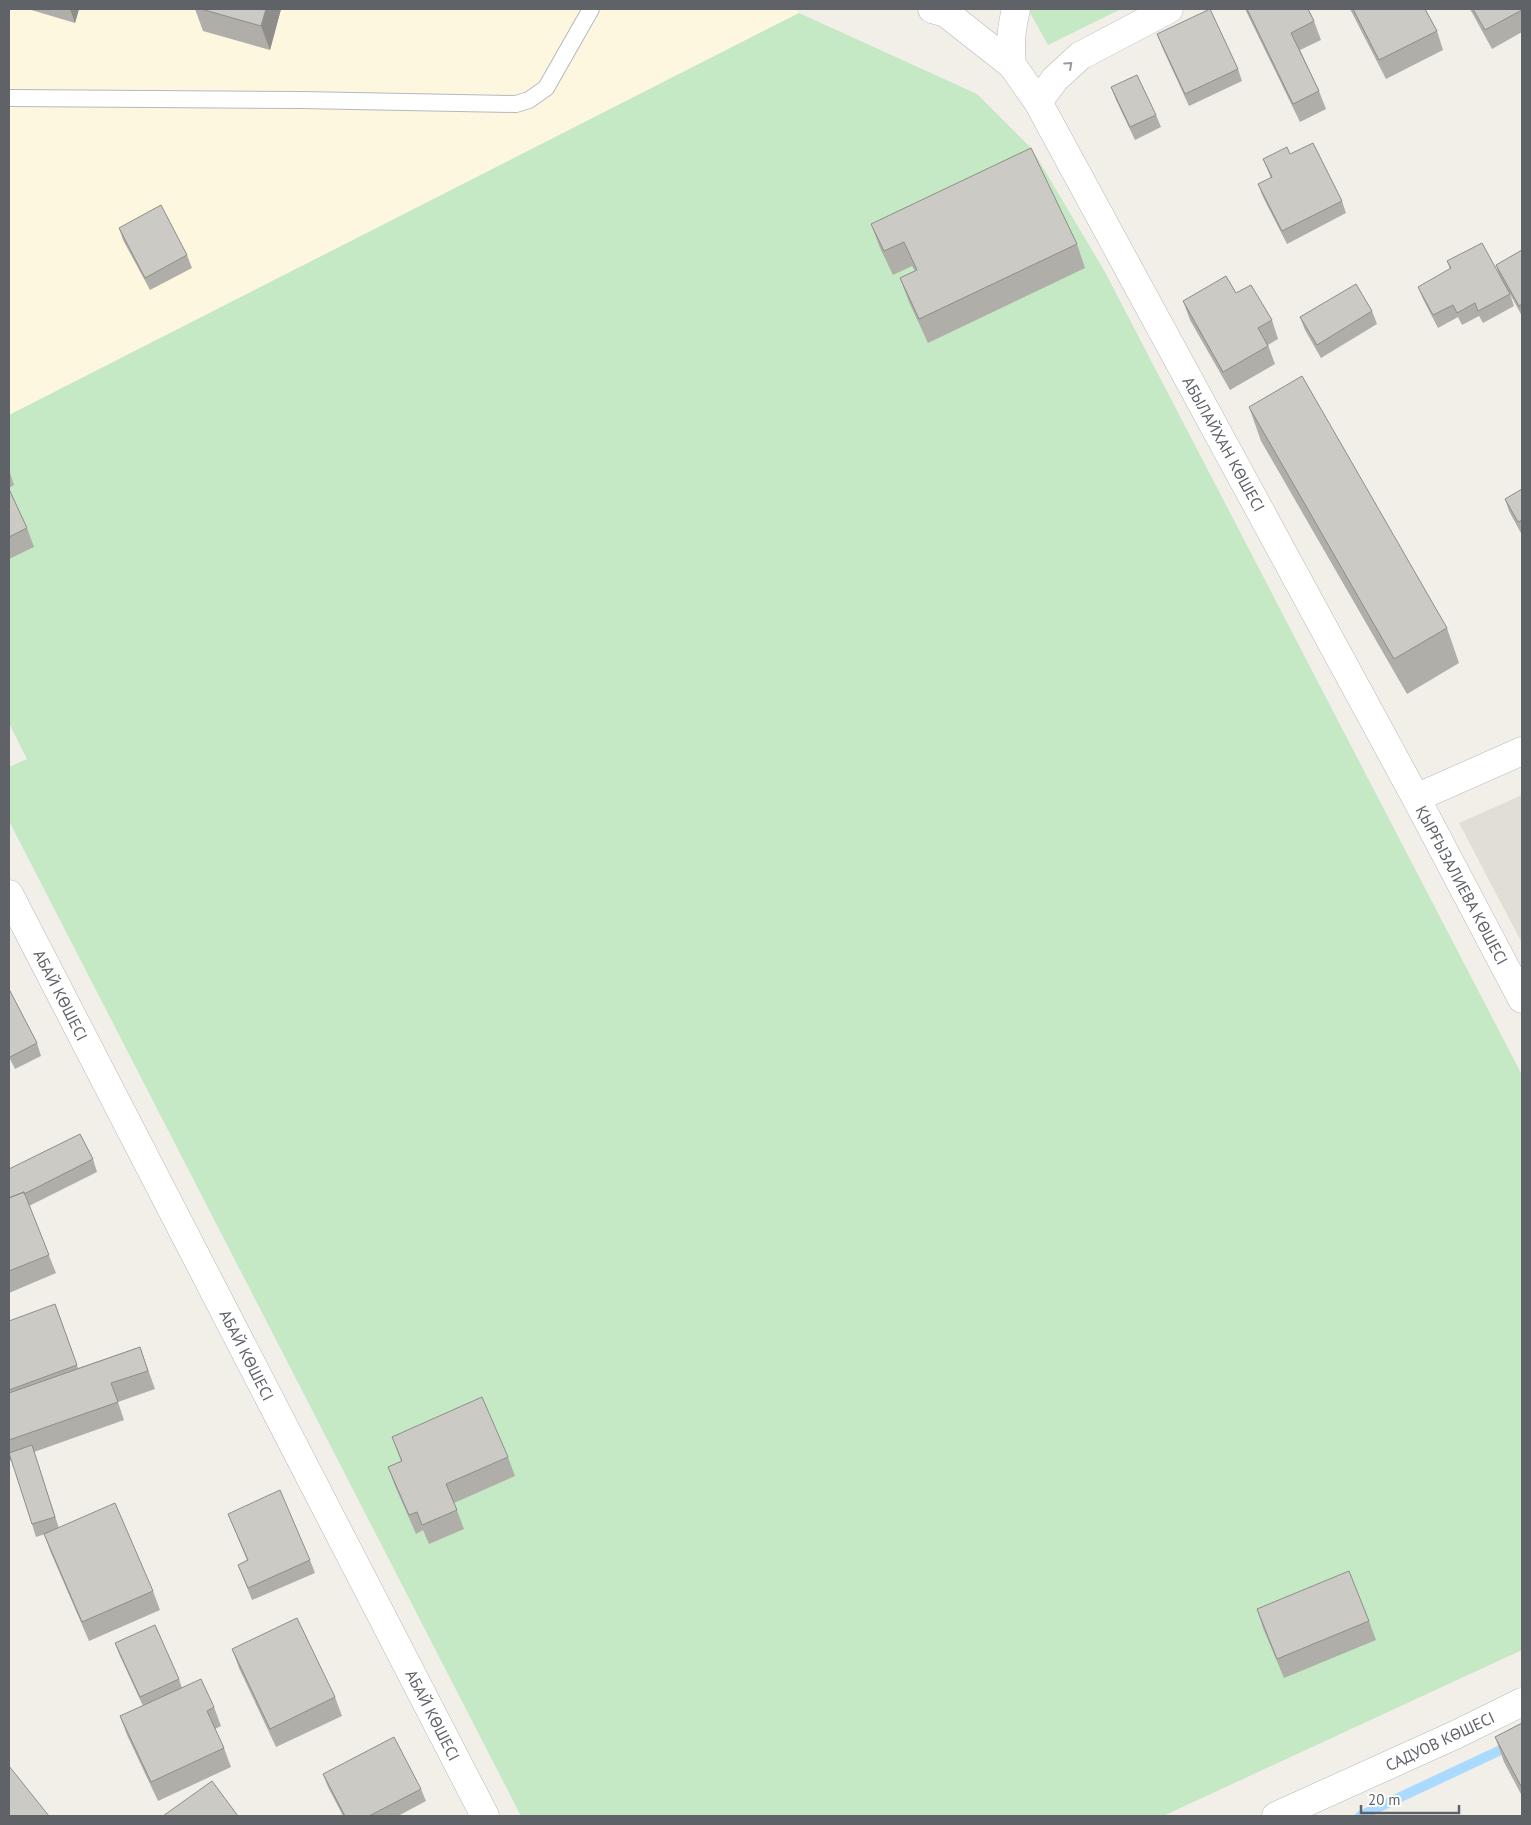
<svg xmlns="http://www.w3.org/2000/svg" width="1531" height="1825" viewBox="0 0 1531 1825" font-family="'PT Sans',sans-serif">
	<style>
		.commercial { fill: #fef7e0 }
		.education { fill: #e1ded6 }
		.green { fill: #c5e8c5 }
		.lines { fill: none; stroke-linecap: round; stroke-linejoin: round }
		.stream { stroke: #aadaff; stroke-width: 10 }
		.lane-casing { stroke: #b5b8bc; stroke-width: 18 }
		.street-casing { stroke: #b5b8bc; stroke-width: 29 }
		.lane { stroke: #fff; stroke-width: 16 }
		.street { stroke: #fff; stroke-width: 28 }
		.wall { fill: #afaea9 }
		.shaded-wall { fill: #8f8d8a }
		.building { fill: #cccac5; stroke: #8f8d8a }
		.oneway { stroke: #979a9d }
		.labels { text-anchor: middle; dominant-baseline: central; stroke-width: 4; stroke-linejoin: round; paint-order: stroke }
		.street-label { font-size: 16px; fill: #5f6368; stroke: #fff }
	</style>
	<rect width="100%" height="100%" fill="#f1efe8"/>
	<path class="commercial" d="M 9,9 L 797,9 L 799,13 L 9,415 Z"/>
	<path class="education" d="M 1522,795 L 1522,943 L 1459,823 Z"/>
	<path class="green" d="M 1028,9 L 1121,9 L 1048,45 Z
		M 799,13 L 977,94 L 1032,149 L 1105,272 L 1522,1075 L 1522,1650 L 1163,1816 L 521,1816 L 9,821 L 9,767 L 27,759 L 9,723 L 9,415 Z"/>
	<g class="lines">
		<path class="stream" d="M 1360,1816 L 1522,1740"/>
		<g class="lane-casing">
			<path id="lane" d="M 9,98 L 301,100 L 516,104 L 529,100 L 546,88 L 591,9"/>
		</g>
		<g class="street-casing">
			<path id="street" d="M 932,9 L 946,13 L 1012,65 L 1038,102 L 1416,798 L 1522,999
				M 1012,65 C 1010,44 1011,30 1016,9
				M 1038,102 L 1055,79 L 1080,56 L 1169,9
				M 1416,798 L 1522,751
				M 9,894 L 485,1816
				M 1276,1816 L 1455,1735 L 1522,1702"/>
		</g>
		<use href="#lane" class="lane"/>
		<use href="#street" class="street"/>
	</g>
	<path class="wall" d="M 28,9 L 79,9 L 75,23 Z
		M 195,9 L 281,9 L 270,50 L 203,31 Z
		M 1245,9 L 1308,9 L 1314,21 L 1321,40 L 1300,50 L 1319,91 L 1326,109 L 1300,122 Z
		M 1350,9 L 1425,9 L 1437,31 L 1443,50 L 1386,79 Z
		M 1470,9 L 1522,9 L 1522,32 L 1492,49 Z
		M 1157,34 L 1238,69 L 1242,81 L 1189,106 L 1162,47 Z
		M 1111,87 L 1156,115 L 1161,127 L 1135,140 L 1116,100 Z
		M 1290,154 L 1342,201 L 1346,213 L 1287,244 L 1263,197 L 1258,184 L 1271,178 L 1263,159 Z
		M 871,224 L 1077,244 L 1085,268 L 928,343 L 909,302 L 900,278 L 915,271 L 912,266 L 893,275 L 880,248 Z
		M 119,228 L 187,255 L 192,268 L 150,290 L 123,240 Z
		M 1522,250 L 1522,316 L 1510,294 L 1514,306 L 1483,323 L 1479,316 L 1462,325 L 1458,317 L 1438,328 L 1423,299 L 1418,287 L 1450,269 L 1447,261 L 1499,274 L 1496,265 Z
		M 1236,293 L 1272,320 L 1278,339 L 1268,345 L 1275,364 L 1230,390 L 1190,320 L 1183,301 Z
		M 1372,311 L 1377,324 L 1321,358 L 1305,330 L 1300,317 Z
		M 1249,407 L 1447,628 L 1459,663 L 1407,694 L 1261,441 Z
		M 9,470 L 14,485 L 9,488 Z
		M 9,489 L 27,528 L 34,547 L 9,559 Z
		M 1522,489 L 1522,535 L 1509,511 L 1505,499 Z
		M 9,989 L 37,1043 L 41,1056 L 15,1069 L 9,1057 Z
		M 93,1159 L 97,1172 L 29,1206 L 56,1273 L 9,1293 L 9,1169 Z
		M 55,1304 L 78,1368 L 140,1347 L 155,1389 L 118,1402 L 124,1420 L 34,1452 L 59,1528 L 153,1591 L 160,1610 L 89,1641 L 51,1553 L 44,1534 L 45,1534 L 36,1537 L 12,1460 L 9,1461 L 9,1393 L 10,1392 L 9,1388 Z
		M 392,1437 L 508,1457 L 515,1476 L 454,1503 L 464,1529 L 429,1544 L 423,1530 L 416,1534 L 395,1486 L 388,1467 L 401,1461 Z
		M 228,1514 L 310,1560 L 315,1573 L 252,1600 L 238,1565 L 247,1560 Z
		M 1257,1609 L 1369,1621 L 1376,1640 L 1284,1678 L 1263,1628 Z
		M 115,1643 L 179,1679 L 182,1688 L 214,1707 L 221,1726 L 215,1729 L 224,1748 L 231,1767 L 158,1801 L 127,1735 L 120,1716 L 143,1706 L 120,1656 Z
		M 232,1649 L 335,1697 L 342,1716 L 276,1747 L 239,1668 Z
		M 1522,1723 L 1522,1796 L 1504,1762 L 1495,1737 Z
		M 323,1774 L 421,1789 L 426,1801 L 398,1816 L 343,1816 L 328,1787 Z"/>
	<path class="shaded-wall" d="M 70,9 L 79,9 L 75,23 Z
		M 266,9 L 281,9 L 270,50 L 261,26 Z"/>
	<path class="building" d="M 201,9 L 266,9 L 261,26 Z
		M 1210,9 L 1238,69 L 1185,94 L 1157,34 Z
		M 1247,9 L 1308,9 L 1314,21 L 1291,33 L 1319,91 L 1293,104 Z
		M 1353,9 L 1425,9 L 1437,31 L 1379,60 Z
		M 1473,9 L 1522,9 L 1522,10 L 1485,30 Z
		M 1137,75 L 1156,115 L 1130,127 L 1111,87 Z
		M 1313,143 L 1342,201 L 1282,231 L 1258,184 L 1272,177 L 1263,159 L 1287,147 L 1290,154 Z
		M 1031,148 L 1077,244 L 919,319 L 900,278 L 917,270 L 904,242 L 884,251 L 871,224 Z
		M 161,205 L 187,255 L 145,278 L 119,228 Z
		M 1482,243 L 1510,294 L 1478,311 L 1475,303 L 1457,313 L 1453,305 L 1433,315 L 1418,287 L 1451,268 L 1447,261 Z
		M 1522,250 L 1522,304 L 1519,306 L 1496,265 Z
		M 1226,276 L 1236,293 L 1251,285 L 1272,320 L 1258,328 L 1268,346 L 1223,372 L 1183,301 Z
		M 1356,284 L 1372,311 L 1317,345 L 1300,317 Z
		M 1302,376 L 1447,628 L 1394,659 L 1249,407 Z
		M 9,489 L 27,528 L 9,537 Z
		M 1522,489 L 1522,520 L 1518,522 L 1505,499 Z
		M 9,989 L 37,1043 L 10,1057 L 9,1054 Z
		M 80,1134 L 93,1159 L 24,1194 L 24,1192 L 9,1198 L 9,1169 Z
		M 24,1192 L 49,1255 L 9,1271 L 9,1198 Z
		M 55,1304 L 77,1365 L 9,1390 L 9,1321 Z
		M 140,1347 L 148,1371 L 111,1383 L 118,1402 L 9,1440 L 9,1393 Z
		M 482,1397 L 508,1457 L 446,1484 L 457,1510 L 422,1525 L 417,1512 L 409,1515 L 388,1467 L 402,1461 L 392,1437 Z
		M 32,1445 L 55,1517 L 32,1524 L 9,1453 Z
		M 280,1490 L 310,1560 L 248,1588 L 238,1565 L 248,1560 L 228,1514 Z
		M 115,1503 L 153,1591 L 82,1622 L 44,1534 Z
		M 1349,1571 L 1369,1621 L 1277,1659 L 1257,1609 Z
		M 297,1618 L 335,1697 L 270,1729 L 232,1649 Z
		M 155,1625 L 179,1679 L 140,1697 L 115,1643 Z
		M 201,1679 L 214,1707 L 207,1711 L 224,1748 L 151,1782 L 120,1716 Z
		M 1522,1723 L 1522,1788 L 1495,1737 Z
		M 394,1737 L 421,1789 L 369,1816 L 345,1816 L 323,1774 Z
		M 9,1766 L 49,1816 L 9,1816 Z
		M 212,1781 L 238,1816 L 163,1816 Z"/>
	<defs><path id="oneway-chevron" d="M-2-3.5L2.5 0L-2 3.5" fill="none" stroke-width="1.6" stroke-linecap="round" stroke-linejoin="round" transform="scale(1.25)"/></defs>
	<use class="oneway" href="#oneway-chevron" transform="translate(1069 65) rotate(-42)"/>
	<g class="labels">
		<g class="street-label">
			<text transform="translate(1224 444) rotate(61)">АБЫЛАЙХАН КӨШЕСІ</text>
			<text transform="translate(1462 885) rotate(62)">ҚЫРҒЫЗАЛИЕВА КӨШЕСІ</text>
			<text transform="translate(61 995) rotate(63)">АБАЙ КӨШЕСІ</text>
			<text transform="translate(247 1355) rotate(63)">АБАЙ КӨШЕСІ</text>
			<text transform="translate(433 1715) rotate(63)">АБАЙ КӨШЕСІ</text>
			<text transform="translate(1440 1741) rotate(-25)">САДУОВ КӨШЕСІ</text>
		</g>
	</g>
	<rect width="1531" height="1825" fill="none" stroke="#5f6368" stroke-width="20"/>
	<path d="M1361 1805v8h98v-8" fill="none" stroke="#5f6368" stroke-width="2.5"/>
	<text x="1368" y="1805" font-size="15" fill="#5f6368" stroke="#ffffff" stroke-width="4" paint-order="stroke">20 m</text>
</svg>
